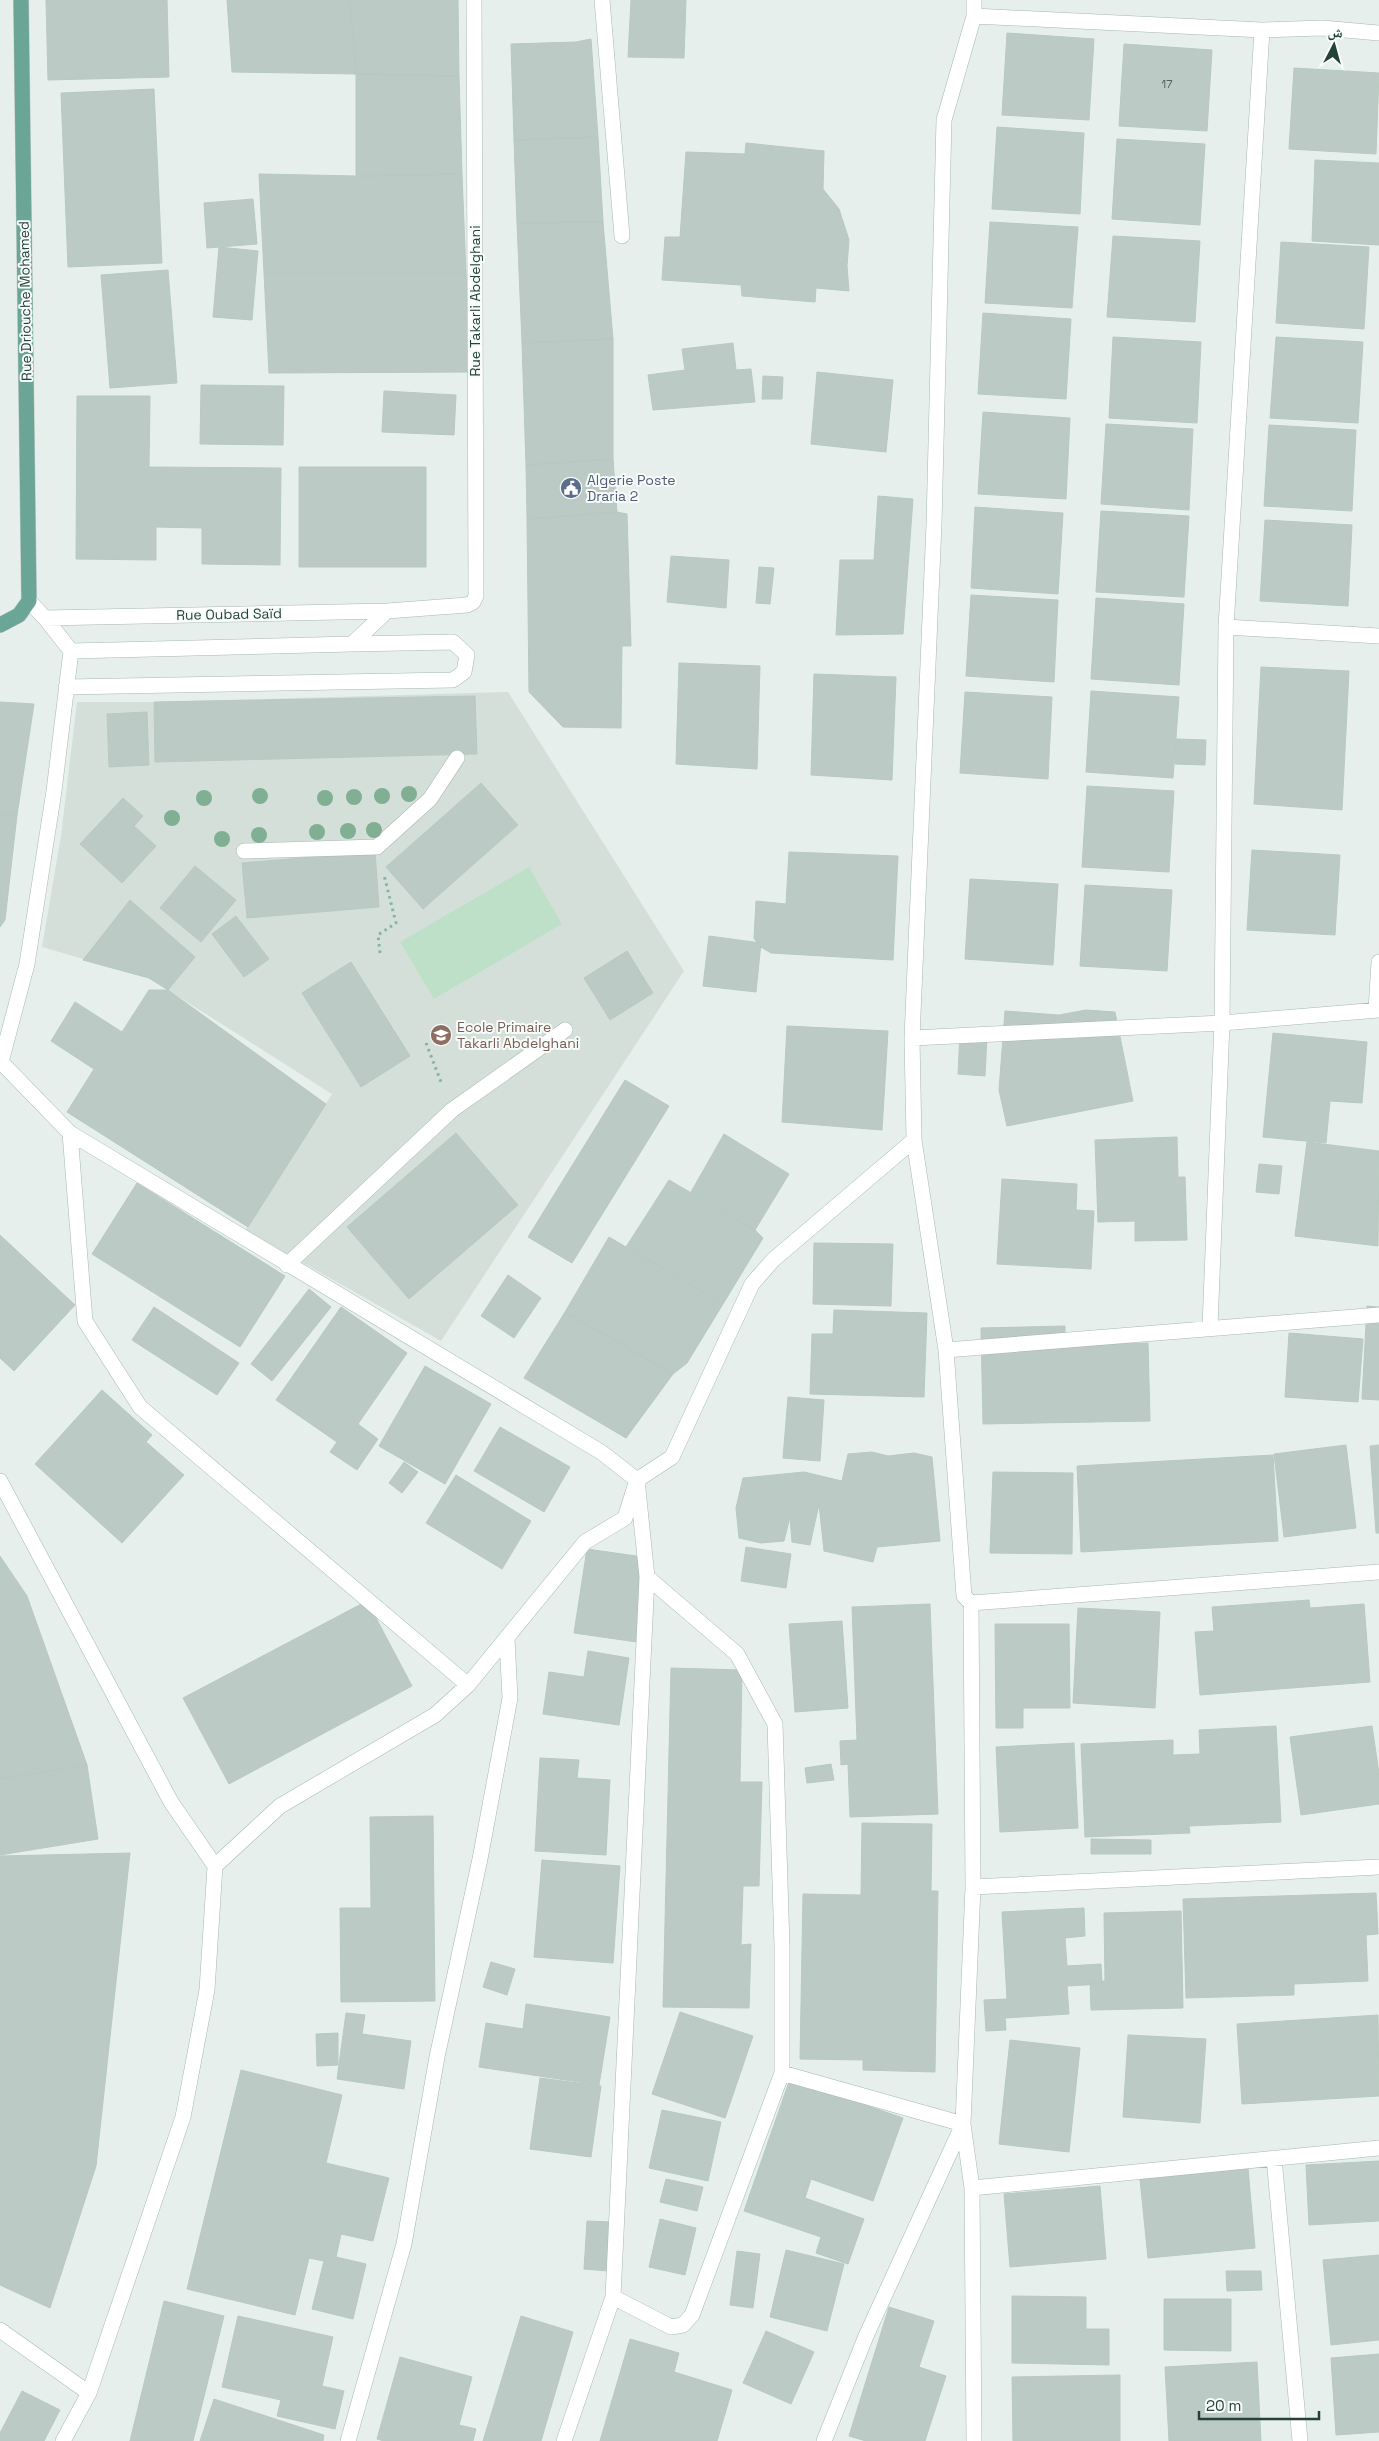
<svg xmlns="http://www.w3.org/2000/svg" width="1379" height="2441" viewBox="0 0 1379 2441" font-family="'Space Grotesk','Noto Naskh Arabic',sans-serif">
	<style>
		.built { fill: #d4dfda }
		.green { fill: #bfe0c8 }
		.building { fill: #bbcac4; stroke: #b8c9c2 }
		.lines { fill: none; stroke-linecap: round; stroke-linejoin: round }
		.service-casing { stroke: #a8b8b2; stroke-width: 16 }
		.minor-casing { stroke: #a8b8b2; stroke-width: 16 }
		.primary-casing { stroke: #c2cac8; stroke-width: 16 }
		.path { stroke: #86b3a5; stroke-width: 3; stroke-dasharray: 2.5 4; stroke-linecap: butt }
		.service { stroke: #fff; stroke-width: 15 }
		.minor { stroke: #fff; stroke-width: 15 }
		.primary { stroke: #6aa596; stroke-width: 15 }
		.tree { fill: #80af93 }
		.labels { text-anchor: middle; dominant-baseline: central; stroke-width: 4; stroke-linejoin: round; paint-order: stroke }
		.number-label { font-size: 11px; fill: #4a645c }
		.street-label { font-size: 14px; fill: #24423a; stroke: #f7fbf9 }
		.service-label { font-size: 14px; fill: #4e5e75; stroke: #f7fbf9; text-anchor: start }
		.education-label { font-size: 14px; fill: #785e54; stroke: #f7fbf9; text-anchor: start }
	</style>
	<rect width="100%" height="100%" fill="#e6efeb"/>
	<path class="built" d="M 508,692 L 684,971 L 441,1341 L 245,1230 L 332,1094 L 149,978 L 42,947 L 61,836 L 77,702 L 154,702 Z"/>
	<path class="green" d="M 529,867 L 562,924 L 434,999 L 400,942 Z"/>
	<path class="building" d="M 46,0 L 167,0 L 169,77 L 48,80 Z
		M 227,0 L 350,0 L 356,74 L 232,72 Z
		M 350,0 L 458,0 L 459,76 L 356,74 Z
		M 631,0 L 686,0 L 684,58 L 628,57 Z
		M 1007,33 L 1094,39 L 1089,120 L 1002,115 Z
		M 591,39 L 598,137 L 514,140 L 511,44 L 576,42 Z
		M 1124,44 L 1212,50 L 1207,131 L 1119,126 Z
		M 1294,68 L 1379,73 L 1376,154 L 1289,149 Z
		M 356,74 L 459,76 L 462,174 L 356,176 Z
		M 154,89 L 162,263 L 68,267 L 61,93 Z
		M 997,127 L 1084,133 L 1080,214 L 992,209 Z
		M 598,137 L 603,222 L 517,223 L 514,140 Z
		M 1117,139 L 1205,144 L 1200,225 L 1112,219 Z
		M 746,143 L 824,151 L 823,189 L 839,209 L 849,240 L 847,266 L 849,291 L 816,288 L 815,302 L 742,296 L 741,285 L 662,280 L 665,237 L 680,237 L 686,152 L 745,154 Z
		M 1315,160 L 1379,163 L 1379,245 L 1312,241 Z
		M 259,174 L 356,176 L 462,174 L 466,273 L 264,273 Z
		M 253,199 L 257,244 L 207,248 L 204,203 Z
		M 603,222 L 613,339 L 522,343 L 517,223 Z
		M 990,222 L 1078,227 L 1072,308 L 985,303 Z
		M 1113,236 L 1200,241 L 1195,322 L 1107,317 Z
		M 1281,242 L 1369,247 L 1364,329 L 1276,323 Z
		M 219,247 L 258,251 L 252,320 L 213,317 Z
		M 168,270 L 177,383 L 110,388 L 101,275 Z
		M 264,273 L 466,273 L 470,372 L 269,373 Z
		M 983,313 L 1071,319 L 1066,399 L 978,394 Z
		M 1113,337 L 1201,342 L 1197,423 L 1109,418 Z
		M 1276,337 L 1363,342 L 1358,423 L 1270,418 Z
		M 613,339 L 613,459 L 526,465 L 522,343 Z
		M 733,343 L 736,370 L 751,369 L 755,402 L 653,410 L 648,375 L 685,370 L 682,349 Z
		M 817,372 L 893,380 L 886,452 L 811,444 Z
		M 763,376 L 783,377 L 782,399 L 762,399 Z
		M 201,385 L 284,386 L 283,445 L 200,444 Z
		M 384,391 L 456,395 L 454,435 L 382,432 Z
		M 77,396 L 150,396 L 149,467 L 281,468 L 280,565 L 202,564 L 202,528 L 156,527 L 156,560 L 76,559 Z
		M 983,412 L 1070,418 L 1066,499 L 978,494 Z
		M 1106,424 L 1193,429 L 1189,510 L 1101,504 Z
		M 1269,425 L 1356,430 L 1352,511 L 1264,506 Z
		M 613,459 L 617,512 L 527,519 L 526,465 Z
		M 299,467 L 426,467 L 426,567 L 299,567 Z
		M 878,496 L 913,499 L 903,634 L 836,635 L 840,560 L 874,560 Z
		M 975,507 L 1063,513 L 1058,594 L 971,588 Z
		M 1101,511 L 1189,516 L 1184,597 L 1096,592 Z
		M 617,512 L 627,514 L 631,646 L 622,646 L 621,728 L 563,727 L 529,692 L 527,519 Z
		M 1265,520 L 1352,525 L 1348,606 L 1260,601 Z
		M 671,556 L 729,560 L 726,608 L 667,602 Z
		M 759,567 L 774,568 L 770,604 L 756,603 Z
		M 971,595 L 1058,600 L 1054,682 L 966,676 Z
		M 1096,598 L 1184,604 L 1179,685 L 1091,679 Z
		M 679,663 L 760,666 L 757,769 L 676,764 Z
		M 1261,667 L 1349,671 L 1342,810 L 1254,804 Z
		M 814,674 L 896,677 L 892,780 L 811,775 Z
		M 1091,691 L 1179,697 L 1173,778 L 1086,772 Z
		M 965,692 L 1052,697 L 1048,779 L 960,773 Z
		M 475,696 L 477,754 L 155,762 L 154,702 Z
		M 0,702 L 34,704 L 17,815 L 0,814 Z
		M 147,712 L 149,765 L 109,767 L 107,714 Z
		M 1176,739 L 1206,740 L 1205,765 L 1175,764 Z
		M 481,783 L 518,825 L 423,909 L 386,867 Z
		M 1087,786 L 1174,791 L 1169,872 L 1082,867 Z
		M 123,798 L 143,816 L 134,826 L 156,846 L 122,883 L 80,844 Z
		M 0,814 L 17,815 L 5,920 L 0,927 Z
		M 1252,850 L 1340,855 L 1335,935 L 1247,930 Z
		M 375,852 L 379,907 L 247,918 L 242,863 Z
		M 789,852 L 898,856 L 893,960 L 771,953 L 759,946 L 754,938 L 756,901 L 786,904 Z
		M 195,866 L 236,900 L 201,942 L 160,908 Z
		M 970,879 L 1058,884 L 1053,965 L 965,959 Z
		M 1085,885 L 1172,890 L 1167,971 L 1080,966 Z
		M 130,900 L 195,957 L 168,990 L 149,978 L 83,960 Z
		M 236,916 L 269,959 L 244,977 L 212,934 Z
		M 709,936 L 761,943 L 756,992 L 703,986 Z
		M 627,951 L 653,993 L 610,1020 L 584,978 Z
		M 351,962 L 410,1056 L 361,1087 L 302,993 Z
		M 149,990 L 168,990 L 326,1104 L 248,1227 L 67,1112 L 94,1069 L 51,1041 L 75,1002 L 122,1032 Z
		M 1086,1010 L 1115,1012 L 1133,1101 L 1007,1126 L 999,1090 L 1005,1011 L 1059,1015 Z
		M 787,1026 L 888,1031 L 882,1130 L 782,1122 Z
		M 1273,1033 L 1367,1042 L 1362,1103 L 1330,1101 L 1326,1143 L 1263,1137 Z
		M 960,1034 L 987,1036 L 985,1076 L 958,1074 Z
		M 625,1080 L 669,1106 L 572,1263 L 528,1237 Z
		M 456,1133 L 518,1205 L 409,1299 L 347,1227 Z
		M 724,1134 L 789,1174 L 755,1230 L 691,1192 Z
		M 1177,1137 L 1178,1177 L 1185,1177 L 1187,1240 L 1135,1241 L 1135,1221 L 1098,1222 L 1095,1140 Z
		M 1307,1142 L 1379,1151 L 1378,1246 L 1295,1236 Z
		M 1259,1164 L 1282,1166 L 1279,1194 L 1256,1192 Z
		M 1002,1179 L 1077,1184 L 1076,1210 L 1094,1211 L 1091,1269 L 997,1264 Z
		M 669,1180 L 755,1230 L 763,1238 L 723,1304 L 626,1247 Z
		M 137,1183 L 285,1276 L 240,1347 L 92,1254 Z
		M 0,1235 L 75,1305 L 14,1371 L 0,1358 Z
		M 609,1237 L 723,1304 L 687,1363 L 673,1374 L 565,1312 Z
		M 814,1243 L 893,1244 L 891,1306 L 813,1304 Z
		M 508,1275 L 541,1298 L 514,1338 L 481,1316 Z
		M 309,1289 L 331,1307 L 272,1381 L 251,1364 Z
		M 1367,1306 L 1379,1307 L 1379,1400 L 1362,1399 Z
		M 154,1307 L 239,1363 L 217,1395 L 132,1340 Z
		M 341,1307 L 407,1353 L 358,1424 L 378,1439 L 357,1470 L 330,1452 L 337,1442 L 276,1400 Z
		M 834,1310 L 927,1313 L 924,1397 L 810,1394 L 812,1334 L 833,1334 Z
		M 565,1312 L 673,1374 L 626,1438 L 524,1378 Z
		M 1065,1326 L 1065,1345 L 1148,1343 L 1150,1421 L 983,1424 L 981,1328 Z
		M 1289,1333 L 1363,1339 L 1358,1402 L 1285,1397 Z
		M 425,1366 L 491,1404 L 445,1484 L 379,1446 Z
		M 102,1390 L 152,1435 L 146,1442 L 184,1475 L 122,1543 L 35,1464 Z
		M 788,1397 L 824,1400 L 820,1461 L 783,1458 Z
		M 500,1427 L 570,1467 L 544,1512 L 474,1471 Z
		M 1346,1445 L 1356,1528 L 1284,1537 L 1274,1454 Z
		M 1379,1445 L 1379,1533 L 1376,1533 L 1370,1446 Z
		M 872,1452 L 888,1456 L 914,1453 L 932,1457 L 940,1541 L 877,1547 L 873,1562 L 824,1551 L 819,1504 L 810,1545 L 792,1542 L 790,1517 L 784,1541 L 761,1543 L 739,1538 L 736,1508 L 743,1478 L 804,1472 L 842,1481 L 848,1454 Z
		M 1273,1455 L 1278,1541 L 1081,1552 L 1077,1466 Z
		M 404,1462 L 418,1472 L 402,1493 L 389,1483 Z
		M 993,1472 L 1073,1473 L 1072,1554 L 990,1553 Z
		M 456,1475 L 531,1521 L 502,1569 L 426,1523 Z
		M 746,1547 L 791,1554 L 786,1588 L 741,1581 Z
		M 587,1549 L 650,1558 L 637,1642 L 574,1633 Z
		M 0,1556 L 27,1596 L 87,1765 L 0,1779 Z
		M 1309,1600 L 1310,1608 L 1364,1604 L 1370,1682 L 1200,1695 L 1195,1632 L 1214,1631 L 1212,1607 Z
		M 367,1601 L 412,1686 L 229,1784 L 183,1698 Z
		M 930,1604 L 938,1814 L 850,1817 L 848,1764 L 841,1765 L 840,1741 L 857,1740 L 852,1607 Z
		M 1078,1608 L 1160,1612 L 1155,1708 L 1073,1703 Z
		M 842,1621 L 848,1708 L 795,1712 L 789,1624 Z
		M 995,1624 L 1069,1624 L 1070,1708 L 1023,1708 L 1023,1728 L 996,1728 Z
		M 588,1651 L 629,1658 L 619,1725 L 543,1714 L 549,1672 L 584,1677 Z
		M 671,1668 L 742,1670 L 740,1782 L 762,1782 L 759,1886 L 743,1886 L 741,1945 L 751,1944 L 749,2008 L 663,2007 Z
		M 1276,1726 L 1281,1822 L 1189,1826 L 1190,1833 L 1085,1837 L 1081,1744 L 1173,1740 L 1173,1755 L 1200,1754 L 1199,1730 Z
		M 1372,1726 L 1379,1773 L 1379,1804 L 1301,1815 L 1290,1737 Z
		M 1074,1743 L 1078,1828 L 1000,1832 L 996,1747 Z
		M 540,1758 L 579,1760 L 577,1778 L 610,1780 L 606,1855 L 535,1851 Z
		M 831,1764 L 834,1780 L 807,1783 L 805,1768 Z
		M 87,1765 L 98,1839 L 0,1855 L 0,1779 Z
		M 433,1816 L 435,2001 L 341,2002 L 340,1908 L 371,1908 L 370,1817 Z
		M 862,1823 L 932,1824 L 931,1891 L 938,1891 L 935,2072 L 863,2070 L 863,2060 L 800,2059 L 803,1894 L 861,1895 Z
		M 1091,1839 L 1151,1840 L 1151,1854 L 1091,1854 Z
		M 130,1853 L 96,2166 L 50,2308 L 0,2285 L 0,1856 Z
		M 542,1860 L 620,1866 L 613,1963 L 534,1957 Z
		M 1376,1893 L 1378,1934 L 1366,1935 L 1368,1981 L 1294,1984 L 1294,1995 L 1186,1998 L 1183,1899 Z
		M 1084,1908 L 1085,1936 L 1065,1938 L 1067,1966 L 1101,1964 L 1102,1984 L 1067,1986 L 1069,2014 L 1005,2018 L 1006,2030 L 986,2031 L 984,2000 L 1007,1999 L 1002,1912 Z
		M 1181,1911 L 1183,2008 L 1091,2010 L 1090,1982 L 1105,1981 L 1104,1913 Z
		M 491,1962 L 515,1969 L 507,1995 L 483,1987 Z
		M 526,2004 L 610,2017 L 599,2085 L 479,2067 L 486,2023 L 523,2029 Z
		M 680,2012 L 753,2036 L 725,2118 L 652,2094 Z
		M 346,2013 L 365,2015 L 362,2034 L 411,2041 L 404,2089 L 337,2079 Z
		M 1378,2015 L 1379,2096 L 1242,2104 L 1237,2024 Z
		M 338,2033 L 338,2065 L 317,2066 L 316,2034 Z
		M 1128,2035 L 1206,2039 L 1200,2123 L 1123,2117 Z
		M 1010,2040 L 1080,2048 L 1069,2152 L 999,2144 Z
		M 241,2070 L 342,2095 L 326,2163 L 389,2178 L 373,2241 L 341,2234 L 336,2257 L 366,2264 L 353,2319 L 312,2309 L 324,2261 L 309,2258 L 295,2315 L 187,2289 Z
		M 540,2078 L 601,2086 L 591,2157 L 530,2149 Z
		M 790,2079 L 903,2118 L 873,2201 L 811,2179 L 805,2198 L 864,2219 L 848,2264 L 816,2253 L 821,2237 L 744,2211 Z
		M 662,2110 L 721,2122 L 708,2181 L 649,2168 Z
		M 1379,2161 L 1379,2221 L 1309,2225 L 1306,2165 Z
		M 1248,2168 L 1255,2248 L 1148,2258 L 1140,2179 Z
		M 666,2179 L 703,2187 L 697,2211 L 660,2202 Z
		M 1100,2186 L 1106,2259 L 1010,2267 L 1004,2194 Z
		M 660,2219 L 696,2228 L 685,2275 L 649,2267 Z
		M 587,2221 L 611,2222 L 608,2271 L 584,2269 Z
		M 786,2250 L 844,2264 L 827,2331 L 770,2317 Z
		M 737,2251 L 760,2254 L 753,2308 L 730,2305 Z
		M 1379,2255 L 1379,2340 L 1331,2345 L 1323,2260 Z
		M 1226,2271 L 1261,2271 L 1262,2290 L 1227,2291 Z
		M 1012,2296 L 1086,2297 L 1086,2329 L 1109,2329 L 1109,2365 L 1012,2363 Z
		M 1164,2299 L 1231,2299 L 1231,2351 L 1164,2350 Z
		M 164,2301 L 224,2316 L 193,2441 L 130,2441 Z
		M 889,2307 L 934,2321 L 919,2367 L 946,2376 L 925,2441 L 866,2441 L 849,2436 Z
		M 238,2316 L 333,2337 L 322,2386 L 344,2391 L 335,2429 L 277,2416 L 281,2400 L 222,2387 Z
		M 521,2316 L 573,2332 L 541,2441 L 483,2441 Z
		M 766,2331 L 814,2352 L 791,2404 L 743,2383 Z
		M 630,2339 L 679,2353 L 674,2372 L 732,2390 L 717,2441 L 600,2441 Z
		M 1379,2354 L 1379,2432 L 1336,2435 L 1331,2358 Z
		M 400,2357 L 472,2377 L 459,2425 L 476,2429 L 473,2441 L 384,2441 L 377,2439 Z
		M 1257,2362 L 1261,2441 L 1169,2441 L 1165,2367 Z
		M 1120,2375 L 1120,2441 L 1013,2441 L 1012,2377 Z
		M 22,2391 L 60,2410 L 44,2441 L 0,2441 L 0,2433 Z
		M 214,2399 L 324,2435 L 323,2441 L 200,2441 Z"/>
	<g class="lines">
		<g class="service-casing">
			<path id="service" d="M 602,0 L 622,236
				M 244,851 L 377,847 L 430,799 L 457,758
				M 287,1265 L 452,1110 L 565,1030"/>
		</g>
		<g class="minor-casing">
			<path id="minor" d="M 974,16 L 1262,30 L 1322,28 L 1379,33
				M 29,601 L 45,618 L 387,611 L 467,605 L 473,602 L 476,596 L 474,0
				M 1226,627 L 1379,636
				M 71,651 L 352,644 L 387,611
				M 66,687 L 453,680 L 464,672 L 467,655 L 453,642 L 352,644
				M 1376,1010 L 1379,962
				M 912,1038 L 1222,1023 L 1379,1010
				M 0,1061 L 70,1133 L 601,1452 L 637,1480 L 647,1577 L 613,2297 L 564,2441
				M 1,1062 L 27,964 L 54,791 L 71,651 L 45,618
				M 70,1133 L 85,1321 L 140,1407 L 468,1685
				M 1210,1327 L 1222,1023 L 1226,627 L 1262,30
				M 946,1350 L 1379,1315
				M 0,1481 L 171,1802 L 215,1866
				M 971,1603 L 1379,1572
				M 973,1887 L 1379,1867
				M 782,2073 L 963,2124 L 866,2336 L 824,2441
				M 1274,2158 L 1300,2441
				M 972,2188 L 1379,2148
				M 613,2297 L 671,2327 L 683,2325 L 692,2315 L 782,2073 L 782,1946 L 775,1724 L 737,1654 L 647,1577
				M 0,2330 L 89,2393
				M 63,2441 L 89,2393 L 183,2117 L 207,1990 L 215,1866 L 280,1806 L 435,1715 L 468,1685 L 585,1542 L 625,1518 L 637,1480 L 672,1457 L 752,1284 L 773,1260 L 914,1140
				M 348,2441 L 404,2244 L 437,2057 L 480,1859 L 510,1698 L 507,1639
				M 974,2441 L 972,2188 L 963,2124 L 973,1887 L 971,1603 L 964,1596 L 946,1350 L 914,1140 L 912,1038 L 934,524 L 944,120 L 974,16 L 974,0"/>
		</g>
		<g class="primary-casing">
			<path id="primary" d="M 0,625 L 19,615 L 29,601 L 21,0"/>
		</g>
		<path class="path" d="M 380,953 L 378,935 L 396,923 L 384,875
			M 426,1043 L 441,1082"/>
		<use href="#service" class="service"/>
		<use href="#minor" class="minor"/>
		<use href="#primary" class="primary"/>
	</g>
	<g class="tree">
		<circle cx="409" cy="794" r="8"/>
		<circle cx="260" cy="796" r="8"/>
		<circle cx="382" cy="796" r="8"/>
		<circle cx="354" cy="797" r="8"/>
		<circle cx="204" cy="798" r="8"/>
		<circle cx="325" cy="798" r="8"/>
		<circle cx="172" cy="818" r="8"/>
		<circle cx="374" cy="830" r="8"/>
		<circle cx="348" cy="831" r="8"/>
		<circle cx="317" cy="832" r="8"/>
		<circle cx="259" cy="835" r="8"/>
		<circle cx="222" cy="839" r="8"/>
	</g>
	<defs>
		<g id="civic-disc" transform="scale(1.125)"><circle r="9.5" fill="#5c6f8a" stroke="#f7fbf9"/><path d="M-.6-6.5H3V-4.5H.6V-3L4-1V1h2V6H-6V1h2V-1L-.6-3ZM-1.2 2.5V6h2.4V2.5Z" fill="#fff"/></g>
		<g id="school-disc" transform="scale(1.125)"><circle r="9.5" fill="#8d6e63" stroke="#f7fbf9"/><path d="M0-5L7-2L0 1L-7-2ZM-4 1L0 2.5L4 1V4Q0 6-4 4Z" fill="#fff"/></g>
	</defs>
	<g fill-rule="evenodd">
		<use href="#civic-disc" x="571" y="488"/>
		<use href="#school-disc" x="441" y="1035"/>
	</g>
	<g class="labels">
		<g class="number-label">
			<text x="1167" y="84">17</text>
		</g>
		<g class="street-label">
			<text transform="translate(25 301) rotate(-91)">Rue Driouche Mohamed</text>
			<text transform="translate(475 301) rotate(-90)">Rue Takarli Abdelghani</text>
			<text transform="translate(229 614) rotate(-1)">Rue Oubad Saïd</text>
		</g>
		<g class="service-label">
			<text x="587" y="480">Algerie Poste<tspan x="587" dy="16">Draria 2</tspan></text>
		</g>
		<g class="education-label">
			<text x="457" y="1027">Ecole Primaire<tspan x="457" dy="16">Takarli Abdelghani</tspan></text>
		</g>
	</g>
	<g transform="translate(1334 45) rotate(6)" stroke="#f7fbf9" stroke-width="4" paint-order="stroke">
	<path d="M0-4L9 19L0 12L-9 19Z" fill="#24423a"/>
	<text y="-8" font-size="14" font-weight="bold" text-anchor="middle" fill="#24423a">ش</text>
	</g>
	<path d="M1199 2411v8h120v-8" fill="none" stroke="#24423a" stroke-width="2.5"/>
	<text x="1206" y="2411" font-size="15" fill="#24423a" stroke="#f7fbf9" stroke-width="4" paint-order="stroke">20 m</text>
</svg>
